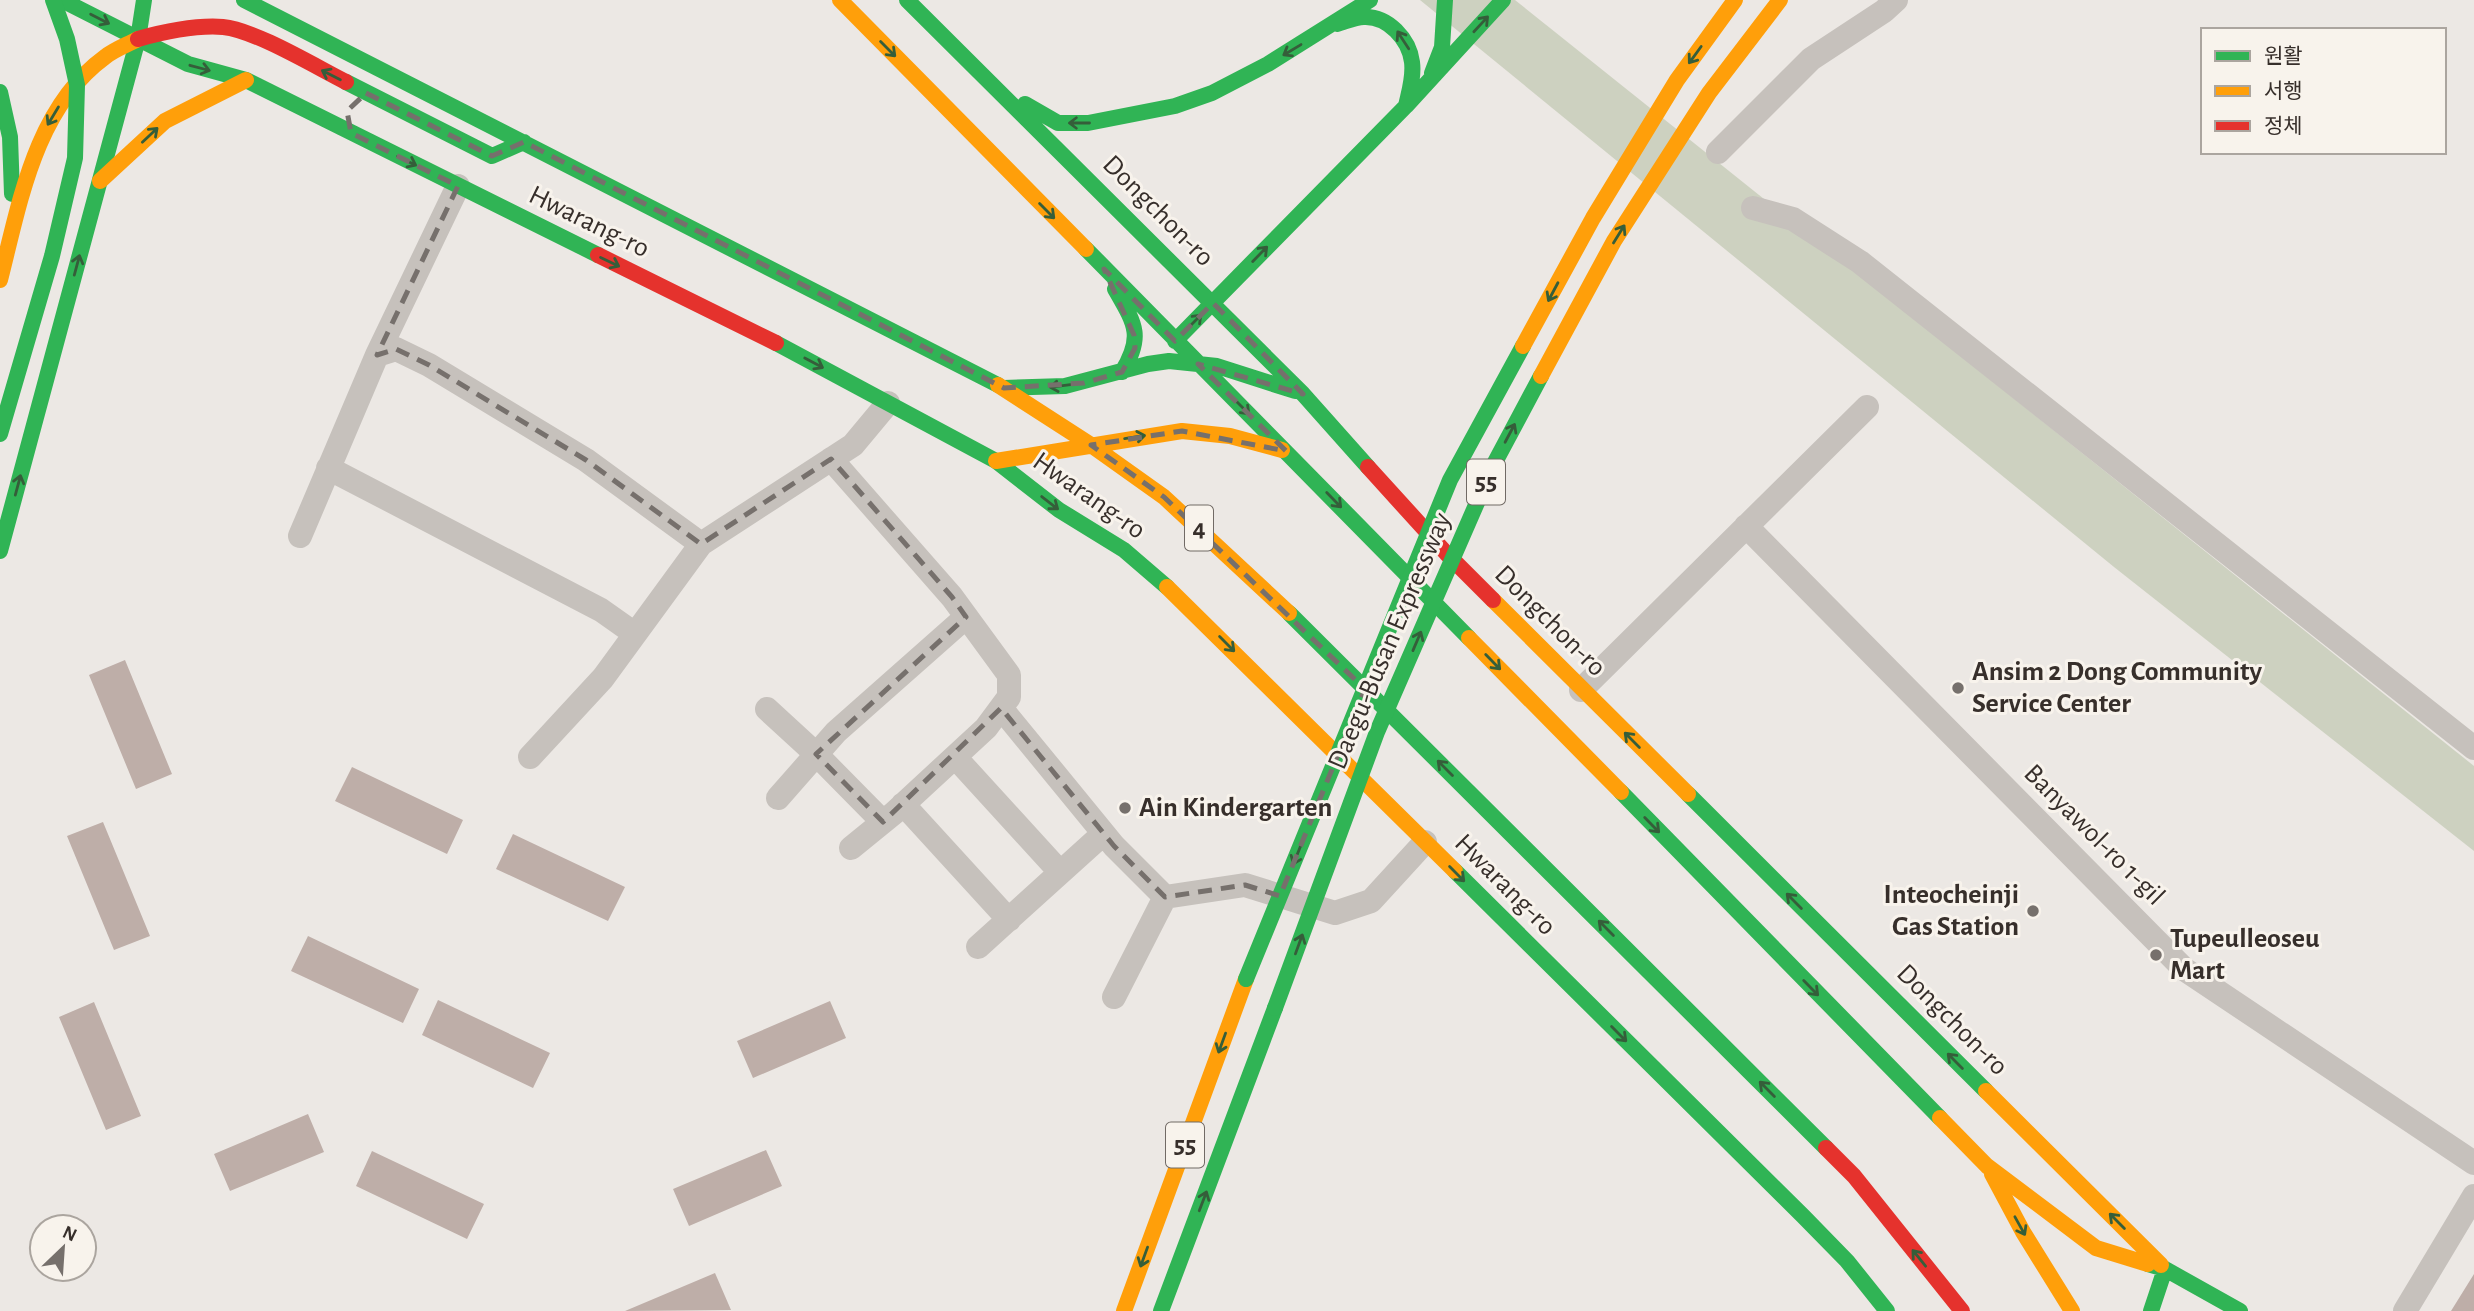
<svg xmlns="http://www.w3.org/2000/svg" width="2474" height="1311" viewBox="0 0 2474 1311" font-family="'Alegreya Sans','Noto Sans KR',sans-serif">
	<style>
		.green { fill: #cdd1c0 }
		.building { fill: #beaea8 }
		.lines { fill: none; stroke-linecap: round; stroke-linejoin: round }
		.street { stroke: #c6c1bc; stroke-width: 24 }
		.fast { stroke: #30b455; stroke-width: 16 }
		.slow { stroke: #ff9f0a; stroke-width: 16 }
		.jam { stroke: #e5322d; stroke-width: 16 }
		.fast-bridge { stroke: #30b455; stroke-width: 16 }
		.slow-bridge { stroke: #ff9f0a; stroke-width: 16 }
		.oneway { stroke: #355e3a }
		.marked { fill: none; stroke: #76706c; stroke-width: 5; stroke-dasharray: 14 9; stroke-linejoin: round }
		.poi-dot { fill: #76706c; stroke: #f8f3ec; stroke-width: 2.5 }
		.labels { text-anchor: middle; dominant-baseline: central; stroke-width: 6; stroke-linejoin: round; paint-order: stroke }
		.shield { fill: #f8f3ec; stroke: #716a65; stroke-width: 2 }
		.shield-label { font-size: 26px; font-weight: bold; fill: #372f2b }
		.street-label { font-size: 28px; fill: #372f2b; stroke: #f8f3ec }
		.poi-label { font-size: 28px; font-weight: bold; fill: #372f2b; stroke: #f8f3ec; text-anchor: start }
	</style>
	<rect width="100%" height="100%" fill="#ece8e4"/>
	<path class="green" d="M 1420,0 L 1515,0 L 2474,766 L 2474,851 L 2114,567 Z"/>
	<path class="building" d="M 125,660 L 172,774 L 136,789 L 89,675 Z
		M 352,767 L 463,820 L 447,854 L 335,801 Z
		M 103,822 L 150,936 L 114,950 L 67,836 Z
		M 513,834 L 625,887 L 608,921 L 496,869 Z
		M 308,936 L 419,989 L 403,1023 L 291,971 Z
		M 438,1000 L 550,1053 L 533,1088 L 422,1035 Z
		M 830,1001 L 846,1038 L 753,1078 L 737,1041 Z
		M 94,1002 L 141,1116 L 106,1130 L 59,1017 Z
		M 308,1114 L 324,1152 L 230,1191 L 214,1154 Z
		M 766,1150 L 782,1186 L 689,1226 L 673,1189 Z
		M 372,1151 L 484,1204 L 467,1239 L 356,1186 Z
		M 715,1273 L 731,1310 L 625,1311 Z
		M 2474,1274 L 2474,1311 L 2451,1311 Z"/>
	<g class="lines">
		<path class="street" d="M 1718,152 L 1811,59 L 1884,11 L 1896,0
			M 1753,208 L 1793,219 L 1860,262 L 2474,748
			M 377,355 L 458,186
			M 831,459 L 952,597 L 1009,675 L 1009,697 L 986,728 L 894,813 L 851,848
			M 328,468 L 601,610 L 635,634
			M 1746,526 L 2184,969 L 2474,1163
			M 300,536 L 377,355 L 396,349 L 429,365 L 586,460 L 701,544
			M 1581,690 L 1867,407
			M 1001,708 L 1114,846 L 1165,897 L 1245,885 L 1335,913 L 1371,901 L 1425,842
			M 767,709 L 816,754 L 883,822
			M 530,757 L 603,678 L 701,544 L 853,445 L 888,403
			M 955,757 L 1060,872
			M 778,798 L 836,732 L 966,617
			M 903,804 L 1009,920
			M 978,947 L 1103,834
			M 1114,997 L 1165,897
			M 2405,1311 L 2474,1196"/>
		<path class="fast" d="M 62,0 L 188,64 L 246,80 L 598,255
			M 244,0 L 998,385
			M 907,0 L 1303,394 L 1368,467
			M 1337,24 C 1345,22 1355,17 1364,17 C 1388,16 1409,39 1412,62 C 1414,77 1409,92 1406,106
			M 138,39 L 144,0
			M 1432,73 L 1442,47 L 1445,0
			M 346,82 L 492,156 L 524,142
			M 0,92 L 10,137 L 12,194
			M 1025,104 L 1058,123 L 1088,123 L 1175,106 L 1212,93 L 1268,64 L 1370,0
			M 1086,249 L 1469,638
			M 1115,289 C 1135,324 1144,336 1122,372
			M 1175,341 L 1406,106 L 1503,0
			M 776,343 L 996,461 L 1059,510 L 1124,550 L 1167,587
			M 1004,388 L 1065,386 L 1148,364 L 1169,361 L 1217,366 L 1295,391
			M 0,551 L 138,39
			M 1289,613 L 1826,1148
			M 1621,792 L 1940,1118
			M 1688,794 L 1986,1091
			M 1455,871 L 1803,1216 L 1847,1261 L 1887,1311
			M 2148,1264 L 2165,1269 L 2240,1311
			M 1161,1311 L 1275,1008
			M 2151,1311 L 2165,1269"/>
		<path class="slow" d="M 840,0 L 1086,249
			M 100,181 L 165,121 L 246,80
			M 0,280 C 20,202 35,108 105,57 C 115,49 127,45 138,39
			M 998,385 L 1091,445 L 1164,497 L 1289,613
			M 996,461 L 1182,431 L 1230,436 L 1282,450
			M 1167,587 L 1455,871
			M 1493,600 L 1688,794
			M 1469,638 L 1621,792
			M 1986,1091 L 2161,1265
			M 1940,1118 L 1987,1166 L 2096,1248 L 2148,1264
			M 1992,1174 L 2023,1232 L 2072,1311
			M 1124,1311 L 1246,979"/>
		<path class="jam" d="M 138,39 C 163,32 197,25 223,27 C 255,30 316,67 346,82
			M 598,255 L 776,343
			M 1368,467 L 1446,553 L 1493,600
			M 1826,1148 L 1854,1176 L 1962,1311"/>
		<path class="fast-bridge" d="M 0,434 L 52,256 L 75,158 L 77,85 L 67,39 L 53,0
			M 1246,979 L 1450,480 L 1523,346
			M 1275,1008 L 1377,732 L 1493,466 L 1541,376"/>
		<path class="slow-bridge" d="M 1523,346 L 1593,218 L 1677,80 L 1735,0
			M 1541,376 L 1614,241 L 1709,93 L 1780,0"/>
	</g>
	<defs><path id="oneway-shaft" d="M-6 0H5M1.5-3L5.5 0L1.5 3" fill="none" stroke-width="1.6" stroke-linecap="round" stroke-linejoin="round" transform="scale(1.75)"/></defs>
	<g class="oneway">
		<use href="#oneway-shaft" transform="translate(100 19) rotate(27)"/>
		<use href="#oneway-shaft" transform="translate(1481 24) rotate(-47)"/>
		<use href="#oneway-shaft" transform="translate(1403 40) rotate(-123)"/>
		<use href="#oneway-shaft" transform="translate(888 49) rotate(45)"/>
		<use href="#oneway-shaft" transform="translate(1292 50) rotate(149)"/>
		<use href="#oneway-shaft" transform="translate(1695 55) rotate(126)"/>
		<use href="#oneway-shaft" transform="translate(200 68) rotate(15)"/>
		<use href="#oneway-shaft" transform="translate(331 75) rotate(-153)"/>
		<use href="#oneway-shaft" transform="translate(53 116) rotate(121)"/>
		<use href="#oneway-shaft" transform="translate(1079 123) rotate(180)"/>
		<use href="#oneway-shaft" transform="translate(150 135) rotate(-43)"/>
		<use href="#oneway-shaft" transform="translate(407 161) rotate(26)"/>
		<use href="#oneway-shaft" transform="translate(1047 211) rotate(45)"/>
		<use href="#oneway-shaft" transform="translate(1619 234) rotate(-58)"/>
		<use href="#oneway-shaft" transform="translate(1260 254) rotate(-46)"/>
		<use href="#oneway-shaft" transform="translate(610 262) rotate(26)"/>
		<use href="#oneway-shaft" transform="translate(77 265) rotate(-75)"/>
		<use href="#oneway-shaft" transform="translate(1553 292) rotate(118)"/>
		<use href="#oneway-shaft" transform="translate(1194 322) rotate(-45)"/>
		<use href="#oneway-shaft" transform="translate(814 363) rotate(28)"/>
		<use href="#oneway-shaft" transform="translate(1060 386) rotate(172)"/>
		<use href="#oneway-shaft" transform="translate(1242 407) rotate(45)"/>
		<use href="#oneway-shaft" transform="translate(1510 433) rotate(-62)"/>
		<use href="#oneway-shaft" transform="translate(1135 437) rotate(-9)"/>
		<use href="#oneway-shaft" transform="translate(18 485) rotate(-75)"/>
		<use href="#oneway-shaft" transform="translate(1334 500) rotate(46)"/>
		<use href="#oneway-shaft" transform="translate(1050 503) rotate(38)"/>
		<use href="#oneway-shaft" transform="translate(1417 641) rotate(-67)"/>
		<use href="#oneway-shaft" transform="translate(1227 644) rotate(45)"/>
		<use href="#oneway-shaft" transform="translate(1493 662) rotate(46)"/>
		<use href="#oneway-shaft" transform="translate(1632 740) rotate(-135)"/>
		<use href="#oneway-shaft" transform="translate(1445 768) rotate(-135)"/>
		<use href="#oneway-shaft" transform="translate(1652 825) rotate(46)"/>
		<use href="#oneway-shaft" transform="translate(1297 855) rotate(112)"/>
		<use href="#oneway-shaft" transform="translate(1457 874) rotate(45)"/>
		<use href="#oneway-shaft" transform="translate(1794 901) rotate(-135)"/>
		<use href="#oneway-shaft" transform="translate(1606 928) rotate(-135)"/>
		<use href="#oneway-shaft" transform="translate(1299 944) rotate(-70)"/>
		<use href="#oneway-shaft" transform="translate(1811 988) rotate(46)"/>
		<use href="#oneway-shaft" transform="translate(1619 1034) rotate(45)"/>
		<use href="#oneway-shaft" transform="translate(1222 1043) rotate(110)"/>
		<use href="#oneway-shaft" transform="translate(1955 1061) rotate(-135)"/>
		<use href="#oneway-shaft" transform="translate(1767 1089) rotate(-135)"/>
		<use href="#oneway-shaft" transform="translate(1203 1201) rotate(-69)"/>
		<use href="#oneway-shaft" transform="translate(2117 1221) rotate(-135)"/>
		<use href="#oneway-shaft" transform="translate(2020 1226) rotate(61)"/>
		<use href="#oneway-shaft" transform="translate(1144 1257) rotate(110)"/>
		<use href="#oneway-shaft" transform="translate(1919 1258) rotate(-129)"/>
	</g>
	<path class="marked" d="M 366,93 L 492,156 L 524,142 L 1004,388 L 1084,383 L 1122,372 L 1135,348 L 1134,335 L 1104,269 L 1175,341 L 1213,303 L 1303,394 L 1198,364 L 1286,451 L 1182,431 L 1091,445 L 1164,497 L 1365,689 L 1280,896 L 1245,885 L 1165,897 L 1114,846 L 1001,708 L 883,822 L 816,754 L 966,617 L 952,597 L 831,459 L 701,544 L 586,460 L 429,365 L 396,349 L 377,355 L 458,186 L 351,133 L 347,111 Z"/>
	<g class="poi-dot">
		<circle cx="1958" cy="688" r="7"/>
		<circle cx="1125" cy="808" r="7"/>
		<circle cx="2033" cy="911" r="7"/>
		<circle cx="2156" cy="955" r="7"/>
	</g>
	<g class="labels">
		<g class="shield">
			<rect x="1467" y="459.5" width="38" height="45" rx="5"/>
			<rect x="1185" y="505.5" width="28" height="45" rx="5"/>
			<rect x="1166" y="1122.5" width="38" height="45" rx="5"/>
		</g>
		<g class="shield-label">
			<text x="1486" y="482">55</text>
			<text x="1199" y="528">4</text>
			<text x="1185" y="1145">55</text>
		</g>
		<g class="street-label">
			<text transform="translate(1158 211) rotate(45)">Dongchon-ro</text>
			<text transform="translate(589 222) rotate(26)">Hwarang-ro</text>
			<text transform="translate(1089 496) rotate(35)">Hwarang-ro</text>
			<text transform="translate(1550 621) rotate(45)">Dongchon-ro</text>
			<text transform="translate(1390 641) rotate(-67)">Daegu-Busan Expressway</text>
			<text transform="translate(2094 835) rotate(45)">Banyawol-ro 1-gil</text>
			<text transform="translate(1505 885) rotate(45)">Hwarang-ro</text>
			<text transform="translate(1952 1020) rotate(45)">Dongchon-ro</text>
		</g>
		<g class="poi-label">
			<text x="1972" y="672">Ansim 2 Dong Community<tspan x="1972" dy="32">Service Center</tspan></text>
			<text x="1139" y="808">Ain Kindergarten</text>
			<text x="2019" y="895" text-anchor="end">Inteocheinji<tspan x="2019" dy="32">Gas Station</tspan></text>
			<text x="2170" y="939">Tupeulleoseu<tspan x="2170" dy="32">Mart</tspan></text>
		</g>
	</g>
	<rect x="2201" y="28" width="245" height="126" fill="#f8f3ec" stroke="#aba59f" stroke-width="2"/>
	<rect x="2215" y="51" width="35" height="10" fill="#30b455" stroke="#aba59f" stroke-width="2"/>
	<text x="2264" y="63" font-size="21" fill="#372f2b">원활</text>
	<rect x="2215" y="86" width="35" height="10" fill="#ff9f0a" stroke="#aba59f" stroke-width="2"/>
	<text x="2264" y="98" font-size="21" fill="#372f2b">서행</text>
	<rect x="2215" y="121" width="35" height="10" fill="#e5322d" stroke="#aba59f" stroke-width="2"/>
	<text x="2264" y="133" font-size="21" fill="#372f2b">정체</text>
	<g transform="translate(63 1248) rotate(25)"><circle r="33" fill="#f8f3ec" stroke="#aba59f" stroke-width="2"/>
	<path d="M0-5L12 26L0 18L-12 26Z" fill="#76706c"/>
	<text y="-10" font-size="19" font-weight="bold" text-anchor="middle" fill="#372f2b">N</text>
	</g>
</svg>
